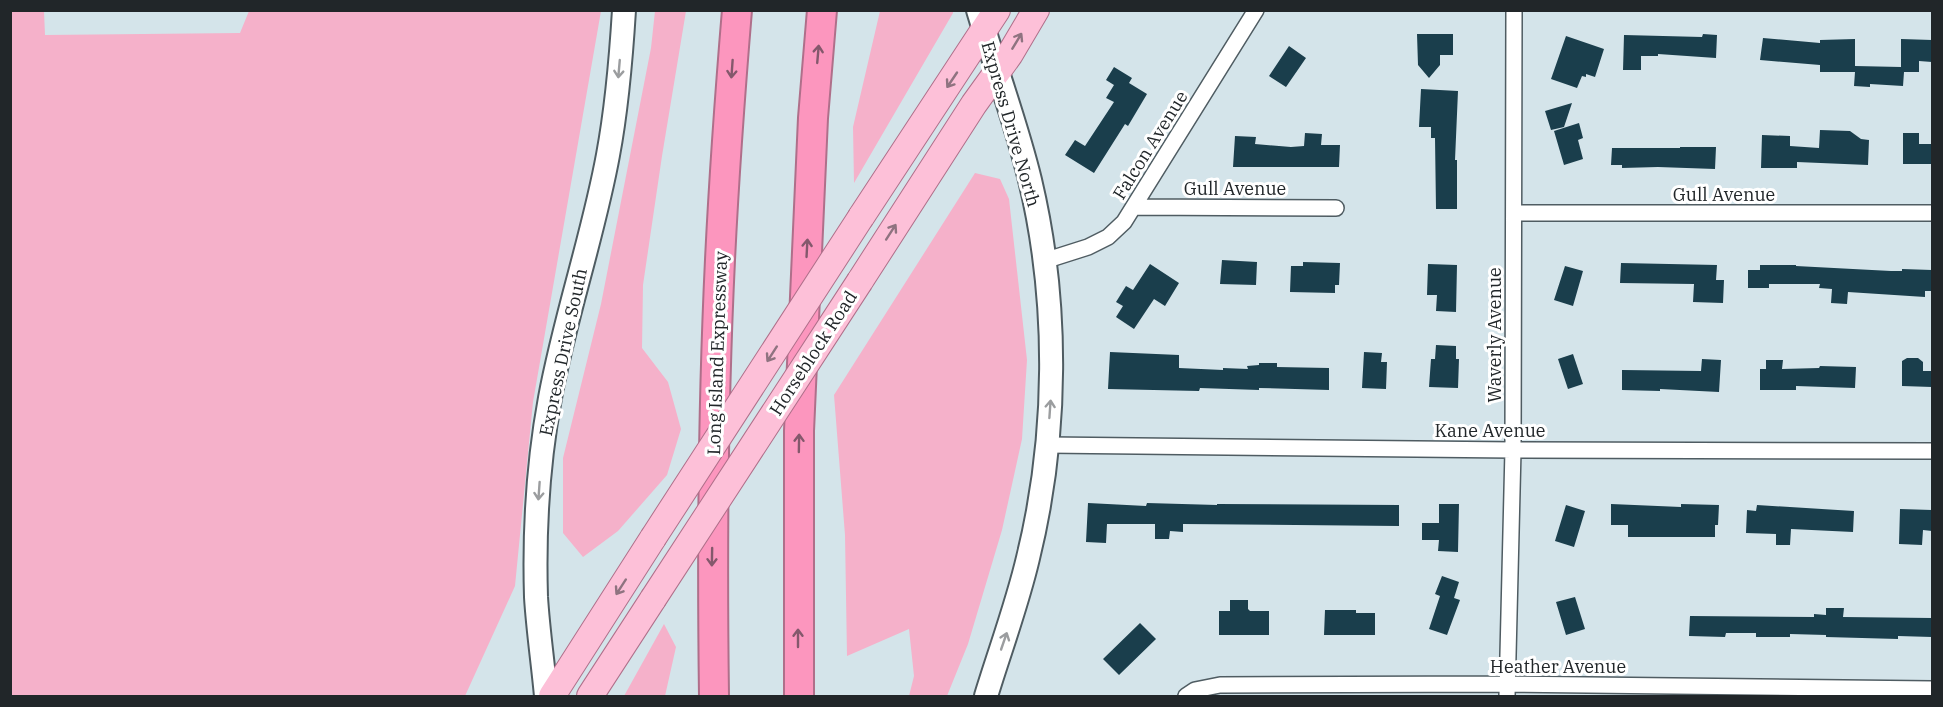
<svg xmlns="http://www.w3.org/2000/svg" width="1943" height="707" viewBox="0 0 1943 707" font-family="'IBM Plex Serif',serif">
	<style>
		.green { fill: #f5b1ca }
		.building { fill: #1a3e4c }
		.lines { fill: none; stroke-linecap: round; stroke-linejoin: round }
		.minor-casing { stroke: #4f5c62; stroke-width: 18 }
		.secondary-casing { stroke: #4f5c62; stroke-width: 26 }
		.primary-casing { stroke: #af6f8a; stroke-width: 28 }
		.motorway-casing { stroke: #af6f8a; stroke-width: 32 }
		.minor { stroke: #fff; stroke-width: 15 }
		.secondary { stroke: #fff; stroke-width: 22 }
		.primary { stroke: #fdc0d8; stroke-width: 26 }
		.motorway { stroke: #fc96be; stroke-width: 28 }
		.primary-bridge-casing { stroke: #af6f8a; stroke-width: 28; stroke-linecap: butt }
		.primary-bridge { stroke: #fdc0d8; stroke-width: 26 }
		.oneway { stroke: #8f7380 }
		.oneway2 { stroke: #84586c }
		.oneway3 { stroke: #9b9d9f }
		.labels { text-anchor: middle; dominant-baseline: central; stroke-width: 6; stroke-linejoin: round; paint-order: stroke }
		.street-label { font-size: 18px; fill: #212629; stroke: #fff }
	</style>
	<rect width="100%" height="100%" fill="#d4e4ea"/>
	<path class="green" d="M 249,11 L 601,11 L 533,402 L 515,586 L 465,696 L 11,696 L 11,11 L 44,11 L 45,35 L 240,33 Z
		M 655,11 L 686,11 L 662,156 L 643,285 L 642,348 L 668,382 L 681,429 L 667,475 L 618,531 L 583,557 L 563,533 L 563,458 L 601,304 L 651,48 Z
		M 880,11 L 953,10 L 953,13 L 854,183 L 853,127 Z
		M 975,173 L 1000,179 L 1009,199 L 1027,360 L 1022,439 L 1002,530 L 968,644 L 947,696 L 909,696 L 914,676 L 909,629 L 847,656 L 845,535 L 834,395 Z
		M 664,624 L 676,647 L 665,696 L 624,696 Z"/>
	<path class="building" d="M 1417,34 L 1453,34 L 1453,55 L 1440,55 L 1440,65 L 1429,78 L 1418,65 Z
		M 1703,34 L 1717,35 L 1716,58 L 1658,54 L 1658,56 L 1641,56 L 1641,70 L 1623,70 L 1624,35 L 1702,37 Z
		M 1566,36 L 1604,49 L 1595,77 L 1586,74 L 1586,77 L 1582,76 L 1577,88 L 1551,79 Z
		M 1763,38 L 1820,43 L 1820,40 L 1855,39 L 1855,66 L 1901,67 L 1901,39 L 1932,40 L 1932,62 L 1919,61 L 1919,72 L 1904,72 L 1903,86 L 1870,84 L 1870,87 L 1854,86 L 1855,72 L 1820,72 L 1820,65 L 1760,60 Z
		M 1289,46 L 1306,58 L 1286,87 L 1269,76 Z
		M 1114,67 L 1132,78 L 1129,83 L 1147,94 L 1128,126 L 1125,124 L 1094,173 L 1065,155 L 1075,140 L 1085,146 L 1114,102 L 1106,98 L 1114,85 L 1106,80 Z
		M 1421,89 L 1458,91 L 1455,160 L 1457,160 L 1457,209 L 1436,209 L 1435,138 L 1431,138 L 1431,127 L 1419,127 Z
		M 1572,103 L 1564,127 L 1551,130 L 1545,111 Z
		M 1579,123 L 1583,138 L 1578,140 L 1583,159 L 1564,165 L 1554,131 Z
		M 1820,130 L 1850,131 L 1861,139 L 1869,140 L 1868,165 L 1797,162 L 1797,168 L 1761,168 L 1762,135 L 1790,136 L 1790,146 L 1819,148 Z
		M 1305,133 L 1322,134 L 1321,145 L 1340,145 L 1339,167 L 1233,167 L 1235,136 L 1256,137 L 1255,144 L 1291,147 L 1304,146 Z
		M 1903,133 L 1919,133 L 1919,144 L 1932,144 L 1932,164 L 1903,164 Z
		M 1680,147 L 1716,147 L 1715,169 L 1658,167 L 1622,168 L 1622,165 L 1611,165 L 1612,148 L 1680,148 Z
		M 1222,260 L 1257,262 L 1256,285 L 1220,284 Z
		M 1303,262 L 1340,263 L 1339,285 L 1335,285 L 1335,293 L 1290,292 L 1291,266 L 1303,266 Z
		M 1621,263 L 1717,265 L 1716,280 L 1724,280 L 1723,303 L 1693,302 L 1694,284 L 1620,283 Z
		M 1150,264 L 1179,283 L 1165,306 L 1154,299 L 1134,329 L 1116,317 L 1123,306 L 1116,302 L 1126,286 L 1133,290 Z
		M 1428,264 L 1457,265 L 1456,312 L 1436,311 L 1437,295 L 1427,295 Z
		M 1760,265 L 1796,265 L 1796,266 L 1891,271 L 1902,271 L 1902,269 L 1932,270 L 1932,291 L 1925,291 L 1925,297 L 1848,292 L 1847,304 L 1831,303 L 1832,289 L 1819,288 L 1820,284 L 1769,284 L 1769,288 L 1748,288 L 1748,270 L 1760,270 Z
		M 1565,266 L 1583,271 L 1573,306 L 1554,300 Z
		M 1436,345 L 1456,346 L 1456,359 L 1459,359 L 1458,388 L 1429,387 L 1431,359 L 1435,359 Z
		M 1110,352 L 1179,355 L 1179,368 L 1223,370 L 1223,368 L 1248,369 L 1247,366 L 1259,365 L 1259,363 L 1277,363 L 1277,367 L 1329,368 L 1329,390 L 1259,388 L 1259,390 L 1200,388 L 1199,391 L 1108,389 Z
		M 1364,352 L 1382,353 L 1381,362 L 1387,362 L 1386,389 L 1362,388 Z
		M 1573,354 L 1583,384 L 1568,389 L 1558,359 Z
		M 1907,358 L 1918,358 L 1923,362 L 1923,371 L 1932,371 L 1932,387 L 1902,386 L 1902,361 Z
		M 1702,359 L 1721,360 L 1719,392 L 1660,389 L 1660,391 L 1622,390 L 1622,370 L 1701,371 Z
		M 1766,360 L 1783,360 L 1782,369 L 1819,368 L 1820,366 L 1856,367 L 1855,388 L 1796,386 L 1796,390 L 1760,390 L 1760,369 L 1766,369 Z
		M 1088,503 L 1146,506 L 1147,503 L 1217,505 L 1217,504 L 1399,505 L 1399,526 L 1183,524 L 1183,532 L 1170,531 L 1169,539 L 1155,539 L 1155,524 L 1107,524 L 1106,543 L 1086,542 Z
		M 1439,504 L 1459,504 L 1458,552 L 1438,551 L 1439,540 L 1422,540 L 1422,523 L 1439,523 Z
		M 1611,504 L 1681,507 L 1681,504 L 1719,505 L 1718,525 L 1715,525 L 1715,537 L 1628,537 L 1628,525 L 1611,525 Z
		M 1566,505 L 1585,511 L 1574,547 L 1555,541 Z
		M 1757,505 L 1854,511 L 1853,532 L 1791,529 L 1790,545 L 1776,545 L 1776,534 L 1746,533 L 1747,510 L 1756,511 Z
		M 1900,509 L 1932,510 L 1932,531 L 1923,530 L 1922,545 L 1899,544 Z
		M 1442,576 L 1459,582 L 1454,598 L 1460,600 L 1447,635 L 1429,629 L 1440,596 L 1435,594 Z
		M 1575,597 L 1585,629 L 1566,635 L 1556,602 Z
		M 1230,600 L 1248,600 L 1248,609 L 1250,611 L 1269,611 L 1269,635 L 1219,635 L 1219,611 L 1230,611 Z
		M 1826,608 L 1844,608 L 1843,617 L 1932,618 L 1932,637 L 1898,636 L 1898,639 L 1826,637 L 1826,635 L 1790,634 L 1790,637 L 1756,637 L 1756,633 L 1726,633 L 1725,637 L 1689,636 L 1690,616 L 1814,617 L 1814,614 L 1826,615 Z
		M 1325,610 L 1356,610 L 1356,613 L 1375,613 L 1375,635 L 1324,635 Z
		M 1140,623 L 1156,639 L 1119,675 L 1103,659 Z"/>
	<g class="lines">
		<g class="minor-casing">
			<path id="minor" d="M 1134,207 L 1336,208
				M 1515,213 L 1932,213
				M 1044,261 L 1088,247 L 1108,237 L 1124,222 L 1256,10
				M 1047,445 L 1513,450 L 1932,451
				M 1186,696 L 1195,690 L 1220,685 L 1507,684 L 1932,689
				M 1507,696 L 1513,450 L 1514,10"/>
		</g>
		<g class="secondary-casing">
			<path id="secondary" d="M 978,10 C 995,67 1016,122 1030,180 C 1059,302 1058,436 1028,558 C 1017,605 1000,650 986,696
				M 546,696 C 543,663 538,630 536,597 C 534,531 538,463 550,398 C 565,316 593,237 608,155 C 617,107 621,59 624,10"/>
		</g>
		<g class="primary-casing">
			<path id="primary" d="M 861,217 L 997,10
				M 860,281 L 974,104 L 1010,54 L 1036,10
				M 552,696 L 653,538
				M 590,696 L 653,599"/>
		</g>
		<g class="motorway-casing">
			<path id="motorway" d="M 714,696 C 712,551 713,405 720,260 C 724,177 730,94 737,10
				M 799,696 L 799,431 L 813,118 L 822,10"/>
		</g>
		<use href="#minor" class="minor"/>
		<use href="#secondary" class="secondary"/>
		<use href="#primary" class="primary"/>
		<use href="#motorway" class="motorway"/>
		<g class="primary-bridge-casing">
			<path id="primary-bridge" d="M 653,538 L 861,217
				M 653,599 L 860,281"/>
		</g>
		<use href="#primary-bridge" class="primary-bridge"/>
	</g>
	<defs><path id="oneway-shaft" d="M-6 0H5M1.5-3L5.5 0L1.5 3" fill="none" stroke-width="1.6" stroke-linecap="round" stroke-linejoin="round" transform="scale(1.5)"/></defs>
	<g class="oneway">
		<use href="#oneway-shaft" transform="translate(1017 41) rotate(-59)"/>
		<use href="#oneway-shaft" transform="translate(952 80) rotate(124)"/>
		<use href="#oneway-shaft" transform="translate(891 232) rotate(-57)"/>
		<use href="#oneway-shaft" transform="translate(772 354) rotate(123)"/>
		<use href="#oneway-shaft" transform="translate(621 587) rotate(123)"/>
	</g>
	<g class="oneway2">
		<use href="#oneway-shaft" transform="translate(818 54) rotate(-85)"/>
		<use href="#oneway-shaft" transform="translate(732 69) rotate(94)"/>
		<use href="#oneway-shaft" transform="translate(807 248) rotate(-87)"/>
		<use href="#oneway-shaft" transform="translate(799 443) rotate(-89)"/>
		<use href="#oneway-shaft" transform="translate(712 557) rotate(91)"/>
		<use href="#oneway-shaft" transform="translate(798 638) rotate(-90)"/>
	</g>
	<g class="oneway3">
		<use href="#oneway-shaft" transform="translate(619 69) rotate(95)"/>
		<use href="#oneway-shaft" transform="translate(1050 409) rotate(-86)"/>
		<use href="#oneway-shaft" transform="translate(539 491) rotate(94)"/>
		<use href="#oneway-shaft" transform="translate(1004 641) rotate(-71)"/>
	</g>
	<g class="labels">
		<g class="street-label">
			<text transform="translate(1011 124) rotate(74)">Express Drive North</text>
			<text transform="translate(1150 145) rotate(-58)">Falcon Avenue</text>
			<text x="1235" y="188">Gull Avenue</text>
			<text x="1724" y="194">Gull Avenue</text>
			<text transform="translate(1494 335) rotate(-90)">Waverly Avenue</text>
			<text transform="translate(563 352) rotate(-78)">Express Drive South</text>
			<text transform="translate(717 353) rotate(-88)">Long Island Expressway</text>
			<text transform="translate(813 353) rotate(-57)">Horseblock Road</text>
			<text x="1490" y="430">Kane Avenue</text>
			<text x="1558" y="666">Heather Avenue</text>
		</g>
	</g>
	<rect width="1943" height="707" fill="none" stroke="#212629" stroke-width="24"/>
</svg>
